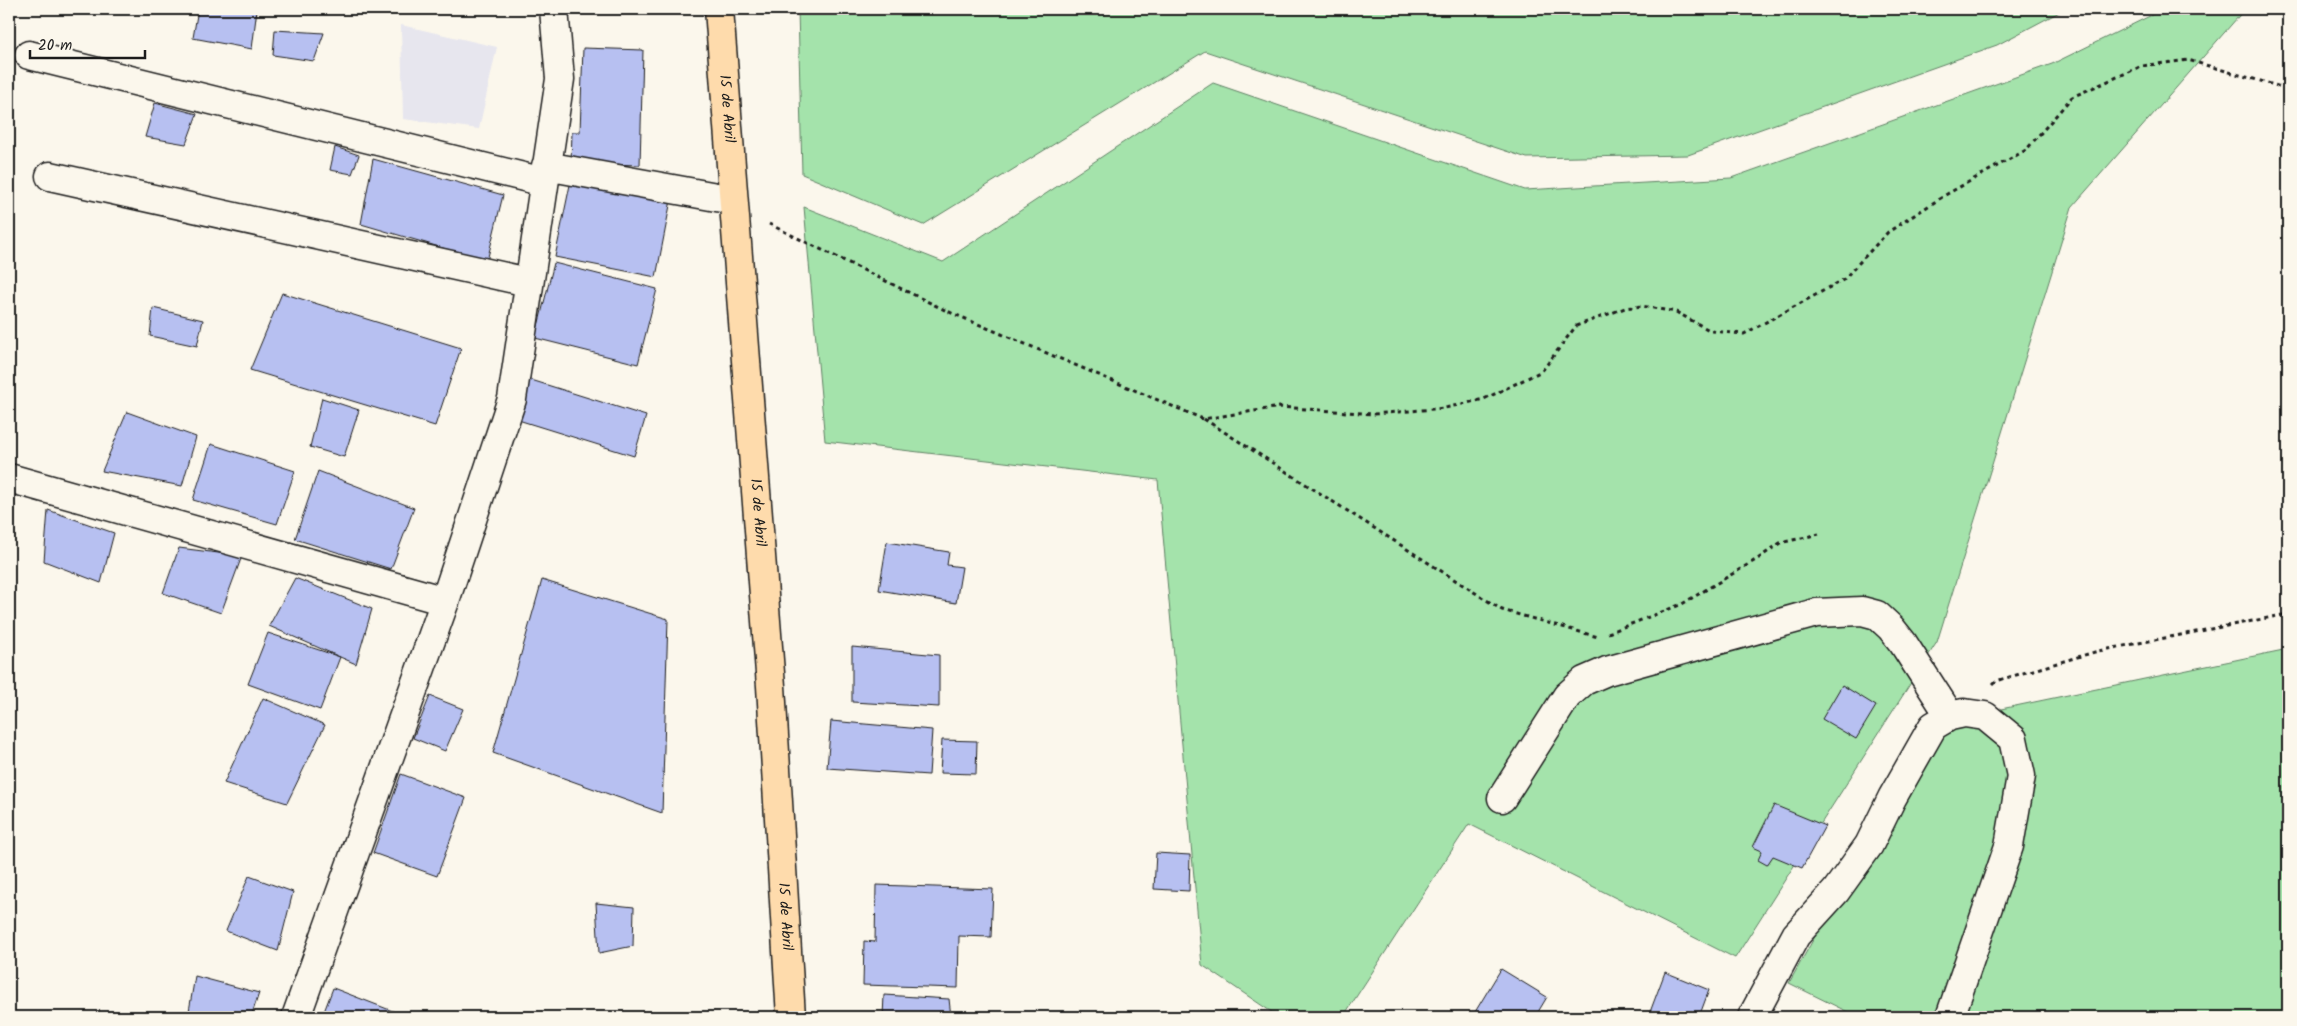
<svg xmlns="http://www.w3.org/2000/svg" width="2297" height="1026" viewBox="0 0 2297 1026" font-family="Kalam,sans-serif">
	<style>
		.built { fill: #e7e6ee }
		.green { fill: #a4e3ab; stroke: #608064 }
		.building { fill: #b7c0f1; stroke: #1c1c1c }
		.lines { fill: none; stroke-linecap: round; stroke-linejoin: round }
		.minor-casing { stroke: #1c1c1c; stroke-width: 31 }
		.major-casing { stroke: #1c1c1c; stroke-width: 31 }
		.path { stroke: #1c1c1c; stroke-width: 3; stroke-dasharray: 4 4; stroke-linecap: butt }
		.minor { stroke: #fbf7ec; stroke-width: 28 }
		.major { stroke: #fedbac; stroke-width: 28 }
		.labels { text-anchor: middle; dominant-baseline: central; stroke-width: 5; stroke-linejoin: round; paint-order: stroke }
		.street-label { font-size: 15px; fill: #1c1c1c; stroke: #fbf7ec }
	</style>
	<rect width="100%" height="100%" fill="#fbf7ec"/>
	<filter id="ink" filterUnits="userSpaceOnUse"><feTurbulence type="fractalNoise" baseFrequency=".02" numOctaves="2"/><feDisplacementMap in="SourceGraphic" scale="10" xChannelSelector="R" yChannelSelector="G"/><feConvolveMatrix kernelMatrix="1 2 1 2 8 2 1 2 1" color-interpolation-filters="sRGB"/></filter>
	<g filter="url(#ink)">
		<path class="built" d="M 401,25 L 497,47 L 479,129 L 403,119 Z"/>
		<path class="green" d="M 798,9 L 2065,9 L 1997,45 L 1688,155 L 1527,158 L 1205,51 L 923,225 L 802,174 Z
			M 2164,9 L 2245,9 L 2072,207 L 1937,642 L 1735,958 L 1469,824 L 1343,1017 L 1279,1017 L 1202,965 L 1158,480 L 825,441 L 804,207 L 943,262 L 1213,83 L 1525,190 L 1731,178 L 2052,64 Z
			M 2288,649 L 2288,1017 L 1858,1017 L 1789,983 L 1934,723 Z"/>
		<path class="building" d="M 198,9 L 257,9 L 252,49 L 193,38 Z
			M 275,30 L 324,33 L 314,61 L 273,55 Z
			M 583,48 L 643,50 L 640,165 L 571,163 L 572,132 L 580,132 Z
			M 155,103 L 197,114 L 186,144 L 145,137 Z
			M 335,147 L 359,155 L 352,174 L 330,170 Z
			M 373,159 L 503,195 L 487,261 L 361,224 Z
			M 571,180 L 671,200 L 656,277 L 555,257 Z
			M 554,263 L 657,289 L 638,364 L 535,338 Z
			M 282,293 L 461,348 L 435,426 L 250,370 Z
			M 153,308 L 203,320 L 197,346 L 150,336 Z
			M 528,379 L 646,416 L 634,456 L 515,419 Z
			M 322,398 L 359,410 L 344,457 L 310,447 Z
			M 127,412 L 196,437 L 182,486 L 102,471 Z
			M 211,444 L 295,471 L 277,524 L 193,500 Z
			M 318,471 L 414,508 L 391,569 L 295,539 Z
			M 48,510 L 114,533 L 101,583 L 44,561 Z
			M 887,542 L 949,552 L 947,565 L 962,567 L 956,603 L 879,590 Z
			M 179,548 L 242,556 L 221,613 L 163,593 Z
			M 295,578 L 372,609 L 356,664 L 269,626 Z
			M 542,580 L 668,619 L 662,813 L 493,753 Z
			M 268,633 L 340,657 L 320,710 L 248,684 Z
			M 852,647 L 939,655 L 939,707 L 852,702 Z
			M 1842,685 L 1876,706 L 1856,739 L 1822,719 Z
			M 430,696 L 463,709 L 445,751 L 413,738 Z
			M 263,698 L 325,725 L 287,803 L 224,783 Z
			M 831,721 L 932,730 L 929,775 L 827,768 Z
			M 942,740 L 977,741 L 976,774 L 940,773 Z
			M 401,774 L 466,798 L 437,876 L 373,853 Z
			M 1774,805 L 1825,826 L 1802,868 L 1773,856 L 1767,865 L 1758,860 L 1762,851 L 1753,847 Z
			M 1156,853 L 1190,855 L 1189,891 L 1154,889 Z
			M 249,876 L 293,892 L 278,951 L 226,931 Z
			M 876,885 L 993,889 L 991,937 L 959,936 L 958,988 L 863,985 L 864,941 L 875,942 Z
			M 596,903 L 634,907 L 633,946 L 599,953 Z
			M 1501,969 L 1547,997 L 1535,1017 L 1472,1017 Z
			M 1665,972 L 1709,990 L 1699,1017 L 1664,1017 L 1650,1012 Z
			M 195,976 L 259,993 L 251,1017 L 188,1017 Z
			M 333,988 L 408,1017 L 322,1017 Z
			M 884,995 L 949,999 L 951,1017 L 883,1017 Z"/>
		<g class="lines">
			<g class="minor-casing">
				<path id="minor" d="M 29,55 L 544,182
					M 546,166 L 733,200
					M 50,176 L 528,282
					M 9,478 L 445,601
					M 1502,798 L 1567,696 L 1584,681 L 1607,671 L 1816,613 L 1862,611 L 1877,615 L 1891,628 L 1903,643 L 1950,716
					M 296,1017 L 445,601 L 512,399 L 560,79 L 554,9
					M 1752,1017 L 1796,935 L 1836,891 L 1869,845 L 1892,798 L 1933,726 L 1950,716 L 1964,713 L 1985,716 L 2013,739 L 2021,776 L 2009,846 L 1950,1017"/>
			</g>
			<g class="major-casing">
				<g id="major">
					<path id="s1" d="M 719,9 L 771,686 L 791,1017"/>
				</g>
			</g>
			<path class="path" d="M 769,224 L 947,311 L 1203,419 L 1280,407 L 1374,414 L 1445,408 L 1484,399 L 1542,371 L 1576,326 L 1625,308 L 1642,306 L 1676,312 L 1711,331 L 1744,334 L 1843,280 L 1888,232 L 1947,194 L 2026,150 L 2072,97 L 2142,66 L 2188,60 L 2288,89
				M 1204,419 L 1502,610 L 1598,637
				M 1608,633 L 1682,604 L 1759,558 L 1780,543 L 1819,534
				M 1993,684 L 1996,681 L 2098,651 L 2288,614"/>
			<use href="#minor" class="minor"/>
			<use href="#major" class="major"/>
		</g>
	</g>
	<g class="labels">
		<g class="street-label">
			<text stroke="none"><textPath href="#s1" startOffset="100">15 de Abril</textPath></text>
			<text stroke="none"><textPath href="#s1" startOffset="505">15 de Abril</textPath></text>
			<text stroke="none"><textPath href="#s1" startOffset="910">15 de Abril</textPath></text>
		</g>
	</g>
	<rect width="2297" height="1026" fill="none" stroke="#fbf7ec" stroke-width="30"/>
	<rect x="15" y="15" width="2267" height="996" fill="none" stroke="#1c1c1c" stroke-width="2" filter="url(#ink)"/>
	<path d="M30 50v8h115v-8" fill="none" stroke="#1c1c1c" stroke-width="2.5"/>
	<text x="38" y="50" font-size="15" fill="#1c1c1c" stroke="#fbf7ec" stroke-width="4" paint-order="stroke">20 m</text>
</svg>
